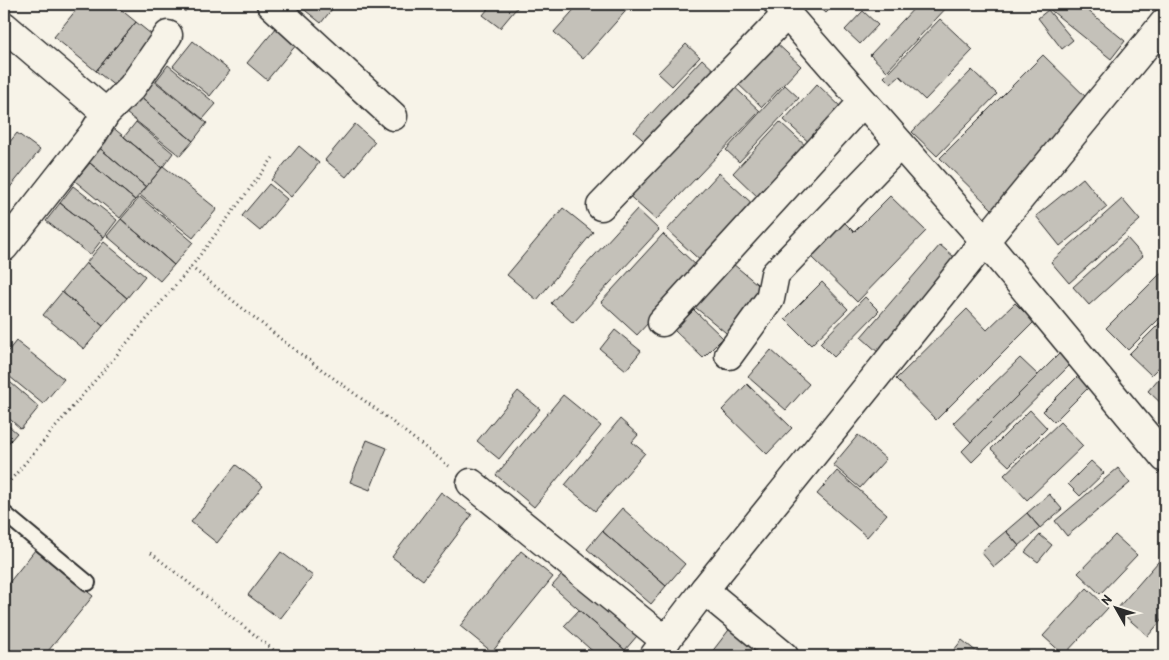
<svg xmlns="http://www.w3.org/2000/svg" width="1169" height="660" viewBox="0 0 1169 660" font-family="'Patrick Hand',sans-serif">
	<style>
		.building { fill: #c4c1b9; stroke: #2b2b2b }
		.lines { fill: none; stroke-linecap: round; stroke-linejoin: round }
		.lane-casing { stroke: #2b2b2b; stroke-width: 18 }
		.street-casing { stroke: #2b2b2b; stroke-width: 31 }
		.secondary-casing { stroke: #2b2b2b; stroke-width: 31 }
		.path { stroke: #2b2b2b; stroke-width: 3; stroke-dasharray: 1 4; stroke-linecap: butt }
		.lane { stroke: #f7f3e8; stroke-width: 14 }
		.street { stroke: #f7f3e8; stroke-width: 28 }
		.secondary { stroke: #f7f3e8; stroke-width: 28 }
	</style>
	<rect width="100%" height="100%" fill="#f7f3e8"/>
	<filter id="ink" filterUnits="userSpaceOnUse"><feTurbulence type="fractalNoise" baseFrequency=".02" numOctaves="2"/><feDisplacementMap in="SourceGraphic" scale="10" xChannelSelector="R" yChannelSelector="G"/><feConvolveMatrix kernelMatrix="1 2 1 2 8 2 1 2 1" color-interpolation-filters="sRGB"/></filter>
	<g filter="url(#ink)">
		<path class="building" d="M 81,4 L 114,4 L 136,22 L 96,71 L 54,37 Z
			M 304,4 L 336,4 L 321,23 L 301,7 Z
			M 492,4 L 520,4 L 500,28 L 483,15 Z
			M 579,4 L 632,4 L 583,59 L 554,32 Z
			M 816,4 L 835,4 L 826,13 Z
			M 918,4 L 950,4 L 887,71 L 870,55 Z
			M 1051,4 L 1080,4 L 1125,41 L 1111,59 L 1048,8 Z
			M 1048,10 L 1073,40 L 1062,49 L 1038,18 Z
			M 863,11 L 878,25 L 860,44 L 845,30 Z
			M 940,19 L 973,50 L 925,100 L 900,76 L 891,84 L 884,77 Z
			M 136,22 L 161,42 L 121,91 L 96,71 Z
			M 277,27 L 297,44 L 267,80 L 247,63 Z
			M 772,39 L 801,66 L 762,107 L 734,80 Z
			M 193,41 L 230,71 L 210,96 L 173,66 Z
			M 686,44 L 700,57 L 672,86 L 658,73 Z
			M 1043,55 L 1094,105 L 992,209 L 940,158 Z
			M 702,59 L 717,73 L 649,145 L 634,132 Z
			M 168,65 L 216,104 L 203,119 L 156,81 Z
			M 972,70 L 997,94 L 937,156 L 912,132 Z
			M 153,80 L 207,123 L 193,141 L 140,97 Z
			M 728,81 L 760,111 L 656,220 L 624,191 Z
			M 817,84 L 844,110 L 812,145 L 784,120 Z
			M 785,85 L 799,98 L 739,162 L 726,150 Z
			M 140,97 L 193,141 L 180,156 L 126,113 Z
			M 136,122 L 173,153 L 162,168 L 124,137 Z
			M 780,122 L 809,149 L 761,200 L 733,173 Z
			M 355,124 L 375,142 L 346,177 L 325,160 Z
			M 111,126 L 162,168 L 146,187 L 96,145 Z
			M 17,133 L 40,150 L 4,195 L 4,149 Z
			M 96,145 L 146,187 L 135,200 L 85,159 Z
			M 299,146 L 319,163 L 291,197 L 271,180 Z
			M 90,163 L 135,200 L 120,218 L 75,181 Z
			M 163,166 L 217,209 L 193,238 L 140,195 Z
			M 719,173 L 757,208 L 705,265 L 667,230 Z
			M 1083,178 L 1107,207 L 1060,246 L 1036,216 Z
			M 269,184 L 287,199 L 260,231 L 242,216 Z
			M 73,186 L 117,220 L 104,237 L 60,203 Z
			M 890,196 L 926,231 L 857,302 L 811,257 L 844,222 L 854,232 Z
			M 140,197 L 193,242 L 174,265 L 121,219 Z
			M 1122,199 L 1140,220 L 1069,283 L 1051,262 Z
			M 60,203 L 104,237 L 90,255 L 46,221 Z
			M 563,208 L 593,232 L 537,300 L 507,275 Z
			M 637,209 L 659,230 L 573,323 L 551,303 Z
			M 121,219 L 174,265 L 160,281 L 107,236 Z
			M 663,234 L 699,268 L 637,335 L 601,302 Z
			M 1127,238 L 1143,256 L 1089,305 L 1073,287 Z
			M 104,242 L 145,276 L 127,298 L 86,263 Z
			M 940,245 L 960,262 L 880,354 L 861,337 Z
			M 727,259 L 768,293 L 731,337 L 690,303 Z
			M 86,263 L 127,298 L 103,326 L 62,292 Z
			M 1165,269 L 1165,313 L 1128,350 L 1106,328 Z
			M 822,282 L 848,309 L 811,345 L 785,319 Z
			M 62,292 L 103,326 L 84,349 L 43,315 Z
			M 865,297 L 879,311 L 834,357 L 820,343 Z
			M 1015,303 L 1034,322 L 936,420 L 896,379 L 967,309 L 987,330 Z
			M 694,310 L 723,338 L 703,358 L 674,330 Z
			M 1165,318 L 1165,361 L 1151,375 L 1129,354 Z
			M 615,330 L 641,351 L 626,370 L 600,349 Z
			M 16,341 L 64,379 L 43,404 L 4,372 L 4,356 Z
			M 771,350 L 809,384 L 786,410 L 748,377 Z
			M 1061,352 L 1072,363 L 972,462 L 962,451 Z
			M 1020,358 L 1038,375 L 971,442 L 953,423 Z
			M 1165,371 L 1165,407 L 1148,391 Z
			M 1080,374 L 1091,385 L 1054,422 L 1043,411 Z
			M 4,377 L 39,407 L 21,429 L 4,414 Z
			M 747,384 L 792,428 L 767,454 L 722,410 Z
			M 518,391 L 540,409 L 499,459 L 477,441 Z
			M 563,395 L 601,426 L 534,507 L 496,475 Z
			M 1030,410 L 1047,428 L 1009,466 L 991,449 Z
			M 620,419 L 638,435 L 632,442 L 645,453 L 595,511 L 565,485 Z
			M 4,422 L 17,433 L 4,448 Z
			M 1060,422 L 1083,446 L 1027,500 L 1004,475 Z
			M 858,435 L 886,459 L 860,488 L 833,465 Z
			M 367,440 L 387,448 L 370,490 L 350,482 Z
			M 1091,461 L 1104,473 L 1080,496 L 1068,484 Z
			M 236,465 L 263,486 L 217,543 L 191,522 Z
			M 1118,468 L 1130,483 L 1067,536 L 1055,521 Z
			M 837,471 L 887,514 L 867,537 L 817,494 Z
			M 441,492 L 472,515 L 423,580 L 392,557 Z
			M 1049,494 L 1062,509 L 1040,528 L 1027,513 Z
			M 622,508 L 685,564 L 666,586 L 602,531 Z
			M 1027,513 L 1040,528 L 1019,546 L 1006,531 Z
			M 602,531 L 666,586 L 651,604 L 587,549 Z
			M 1006,531 L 1019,546 L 994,567 L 981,552 Z
			M 1040,535 L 1052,545 L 1038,562 L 1025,552 Z
			M 1115,535 L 1137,555 L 1100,594 L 1078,573 Z
			M 35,550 L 93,596 L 44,656 L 4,656 L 4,589 Z
			M 521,551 L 553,577 L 492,652 L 460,626 Z
			M 281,552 L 313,576 L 280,619 L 248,595 Z
			M 1165,554 L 1165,616 L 1148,636 L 1117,609 Z
			M 571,565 L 643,629 L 625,650 L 552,586 Z
			M 1087,588 L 1108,608 L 1064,655 L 1043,636 Z
			M 579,610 L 625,650 L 619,656 L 598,656 L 564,626 Z
			M 735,622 L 777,656 L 715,656 L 711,653 Z
			M 962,640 L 982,656 L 949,656 Z"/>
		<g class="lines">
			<g class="lane-casing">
				<path id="lane" d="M 4,513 L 88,583"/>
			</g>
			<g class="street-casing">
				<path id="street" d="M 271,4 L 393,116
					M 4,26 L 106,113 L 93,134 L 4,247
					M 106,113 L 132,87 L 168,35
					M 601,206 L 787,14
					M 985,241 L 1165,22
					M 662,322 L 863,102
					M 729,355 L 770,299 L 775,274 L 900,144
					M 471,483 L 666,641
					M 704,590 L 784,656"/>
			</g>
			<g class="secondary-casing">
				<path id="secondary" d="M 778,4 L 985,241 L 1165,458
					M 654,656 L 704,590 L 985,241"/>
			</g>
			<path class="path" d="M 184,11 L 190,4
				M 191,267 L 291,347 L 373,407 L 449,466
				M 4,488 L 191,267 L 273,158
				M 151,553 L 281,656"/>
			<use href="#lane" class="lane"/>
			<use href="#street" class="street"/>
			<use href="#secondary" class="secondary"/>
		</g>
	</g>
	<rect width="1169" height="660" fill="none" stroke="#f7f3e8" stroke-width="20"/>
	<rect x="10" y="10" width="1149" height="640" fill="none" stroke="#2b2b2b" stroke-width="2" filter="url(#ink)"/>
	<g transform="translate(1116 608) rotate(309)" stroke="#f7f3e8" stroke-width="4" paint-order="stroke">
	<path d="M0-4L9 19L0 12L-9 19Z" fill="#2b2b2b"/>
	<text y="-8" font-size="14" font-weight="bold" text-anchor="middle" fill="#2b2b2b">N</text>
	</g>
</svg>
